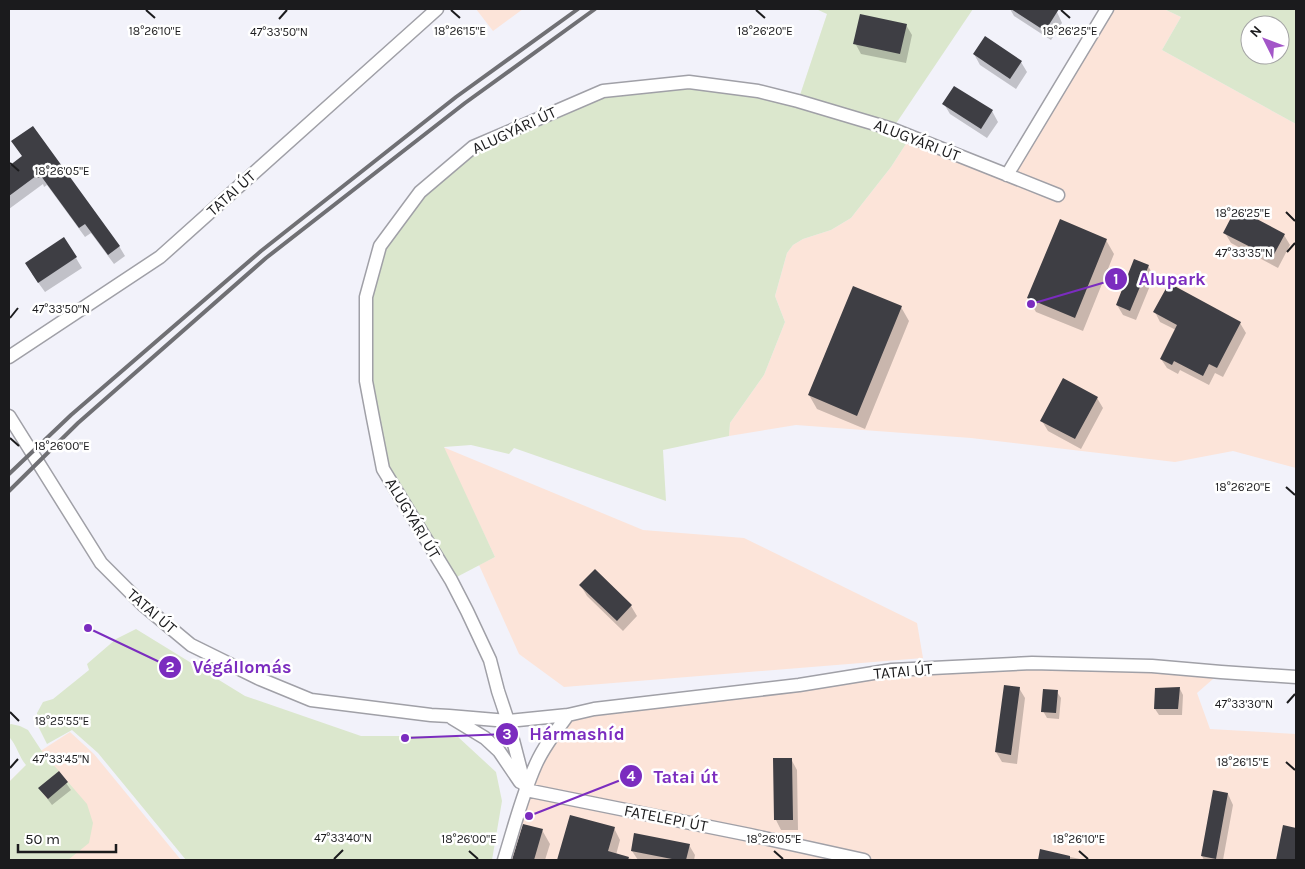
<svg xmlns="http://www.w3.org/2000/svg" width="1305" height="869" viewBox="0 0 1305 869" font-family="Karla,sans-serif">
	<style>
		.industrial { fill: #fce4d9 }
		.green { fill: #dbe7cd; fill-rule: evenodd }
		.shadow { fill: #0003 }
		.building { fill: #3e3e44 }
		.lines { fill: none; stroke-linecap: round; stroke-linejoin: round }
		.minor-casing { stroke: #a0a0a7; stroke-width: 15 }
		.minor { stroke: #fff; stroke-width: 12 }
		.rail { stroke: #707074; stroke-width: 4 }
		.ticks { fill: none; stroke: #1b1b1d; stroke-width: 2 }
		.labels { text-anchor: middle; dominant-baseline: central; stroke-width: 5; stroke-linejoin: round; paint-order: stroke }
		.street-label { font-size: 16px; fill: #1b1b1d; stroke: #fff }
		.ticks-label { font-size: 12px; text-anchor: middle; fill: #1b1b1d; stroke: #fff; stroke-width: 5; stroke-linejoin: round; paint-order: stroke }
		.leader { fill: none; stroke: #7b2cbf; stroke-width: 2 }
		.callout-dot { fill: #7b2cbf; stroke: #fff; stroke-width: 2 }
		.mark-label { font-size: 15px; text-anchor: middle; font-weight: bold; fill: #fff }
		.callout-label { font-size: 18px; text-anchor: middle; font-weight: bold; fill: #7b2cbf; stroke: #fff; stroke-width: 5; stroke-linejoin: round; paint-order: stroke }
	</style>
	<rect width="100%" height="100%" fill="#f2f2fa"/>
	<path class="industrial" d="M 476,9 L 523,9 L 493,31 Z
		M 1107,9 L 1164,9 L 1181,17 L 1162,50 L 1296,124 L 1296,468 L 1233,451 L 1175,462 L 971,438 L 796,425 L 729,436 L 730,423 L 764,375 L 785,322 L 775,296 L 787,253 L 793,245 L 803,239 L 831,230 L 851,218 L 891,167 L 911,136 L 1007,175 Z
		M 443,447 L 643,530 L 744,538 L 917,623 L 923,658 L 564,687 L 519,654 L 479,565 L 495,557 Z
		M 1032,663 L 1221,672 L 1197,693 L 1210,729 L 1296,734 L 1296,860 L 504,860 L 526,790 L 568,715 L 892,670 Z
		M 70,732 L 94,754 L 181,860 L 9,860 L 9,782 L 42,750 Z"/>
	<path class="green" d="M 816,9 L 973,9 L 893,128 L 911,136 L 891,167 L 851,218 L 831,230 L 803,239 L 793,245 L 787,253 L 775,296 L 785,322 L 764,375 L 730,423 L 729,436 L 663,450 L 666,501 L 514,448 L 509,454 L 471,445 L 444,447 L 495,557 L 451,580 L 383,469 L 374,422 L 366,297 L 380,246 L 420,192 L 473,147 L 603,91 L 689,82 L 798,101 L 827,14 Z
		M 1164,9 L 1296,9 L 1296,124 L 1162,50 L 1181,17 ZM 1250,25 L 1280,25 L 1280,55 L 1250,55 Z
		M 136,629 L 245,696 L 361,736 L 457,736 L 496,772 L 502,801 L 492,860 L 186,860 L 98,753 L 72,730 L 47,744 L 37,724 L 37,713 L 43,702 L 53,699 L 89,670 L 87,664 L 116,639 Z
		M 11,724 L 20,726 L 28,730 L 45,756 L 59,771 L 39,788 L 47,799 L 68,782 L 87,804 L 93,823 L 89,843 L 68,860 L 9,860 L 9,782 L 26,765 C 19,757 17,746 10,738 L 9,739 L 9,725 Z"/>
	<path class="shadow" d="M 1010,9 L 1051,9 L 1057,12 L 1062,23 L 1051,40 L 1014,16 Z
		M 906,25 L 912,35 L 906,63 L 861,54 L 855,43 Z
		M 974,54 L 1021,62 L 1027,72 L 1016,89 L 980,65 Z
		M 944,104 L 992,111 L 998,122 L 987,138 L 950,114 Z
		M 33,127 L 119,246 L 125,256 L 114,264 L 91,233 L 85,237 L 47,185 L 44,187 L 43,184 L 9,209 L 9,181 L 11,179 L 9,175 L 9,168 L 23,157 L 13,142 Z
		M 1225,233 L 1284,235 L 1290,245 L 1278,268 L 1231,243 Z
		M 1106,240 L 1114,254 L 1083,331 L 1036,312 L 1028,298 Z
		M 76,258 L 82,268 L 45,292 L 32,274 Z
		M 1148,266 L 1154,276 L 1136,320 L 1123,315 L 1117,305 Z
		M 901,307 L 909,321 L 865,429 L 817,409 L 809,395 Z
		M 1155,312 L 1240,323 L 1246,333 L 1223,377 L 1215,373 L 1209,385 L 1180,370 L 1178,374 L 1167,368 L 1161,359 L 1176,330 L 1160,322 Z
		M 1097,398 L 1103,408 L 1081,449 L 1048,431 L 1042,421 Z
		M 595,571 L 631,606 L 637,616 L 623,631 L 587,596 L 581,586 Z
		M 1019,688 L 1025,698 L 1017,764 L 1002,762 L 996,752 Z
		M 1180,689 L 1183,695 L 1182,715 L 1159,715 L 1155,709 Z
		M 1057,692 L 1061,698 L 1059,719 L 1047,718 L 1043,711 Z
		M 791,759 L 797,770 L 798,830 L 781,830 L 776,820 Z
		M 59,773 L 71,790 L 52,805 L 40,789 Z
		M 1214,792 L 1228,794 L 1233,805 L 1223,860 L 1204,860 L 1202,856 Z
		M 571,816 L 614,828 L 620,840 L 616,855 L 636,860 L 558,860 Z
		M 524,825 L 542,830 L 550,844 L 545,860 L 514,860 Z
		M 689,845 L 695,855 L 694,860 L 638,860 L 632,851 Z
		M 1041,851 L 1085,860 L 1039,860 Z"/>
	<path class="building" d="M 1011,9 L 1059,9 L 1045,31 Z
		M 860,14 L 907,24 L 900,54 L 853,44 Z
		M 985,36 L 1022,61 L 1010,79 L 973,54 Z
		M 954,86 L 993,110 L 981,129 L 942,104 Z
		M 33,126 L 120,246 L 108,255 L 85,224 L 79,228 L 41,176 L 38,178 L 36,176 L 9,196 L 9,166 L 22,156 L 11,141 Z
		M 1236,208 L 1285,234 L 1272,258 L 1223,233 Z
		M 1060,219 L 1107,239 L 1075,318 L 1027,298 Z
		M 64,237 L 77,257 L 38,283 L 25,263 Z
		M 1134,259 L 1149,265 L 1130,311 L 1116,305 Z
		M 1169,283 L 1241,322 L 1217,368 L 1209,364 L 1203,376 L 1174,361 L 1172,365 L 1160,359 L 1177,325 L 1153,312 Z
		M 853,286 L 902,306 L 857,416 L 808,395 Z
		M 1063,378 L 1098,397 L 1075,439 L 1040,421 Z
		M 595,569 L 632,605 L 617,621 L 579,585 Z
		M 1004,685 L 1020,687 L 1011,755 L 995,752 Z
		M 1180,687 L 1178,709 L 1154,709 L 1155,688 Z
		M 1043,689 L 1058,690 L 1056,713 L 1041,712 Z
		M 773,758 L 792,758 L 793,820 L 774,820 Z
		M 59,771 L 68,782 L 48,799 L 38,788 Z
		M 1213,790 L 1228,793 L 1216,859 L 1201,856 Z
		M 570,815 L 615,827 L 608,851 L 629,857 L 628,860 L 557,860 Z
		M 523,824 L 543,829 L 534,860 L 512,860 Z
		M 1283,825 L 1296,828 L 1296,860 L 1276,860 Z
		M 634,833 L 690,844 L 686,860 L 677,860 L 631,851 Z
		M 1040,849 L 1070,856 L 1070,860 L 1038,860 Z"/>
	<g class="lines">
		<g class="minor-casing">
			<path id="minor" d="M 1007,175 L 1107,9
				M 9,357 L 160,257 L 437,9
				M 9,416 L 101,563 L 143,605 L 191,645 L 260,679 L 311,700 L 431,715 L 449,716 L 508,721 L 568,715 L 594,709 L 799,685 L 892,670 L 1032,663 L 1152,666 L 1221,672 L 1296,677
				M 452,718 L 485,738 L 499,751 L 520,782
				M 526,790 L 508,721 L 498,691 L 490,660 L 467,611 L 451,580 L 383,469 L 373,418 L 366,381 L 366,297 L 380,246 L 420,192 L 473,147 L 603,91 L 689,82 L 758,91 L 798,101 L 892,129 L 1058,195
				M 526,790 L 750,835 L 864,860
				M 504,860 C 514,828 522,795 536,764 C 544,746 556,731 568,715"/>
		</g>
		<use href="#minor" class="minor"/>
		<path class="rail" d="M 9,474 L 71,415 L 261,251 L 456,97 L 578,9
			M 9,491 L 78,423 L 266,258 L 465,103 L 595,9"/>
	</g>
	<path class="ticks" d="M 146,10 L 155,18M 451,10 L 460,18M 756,10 L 765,18M 1061,10 L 1070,18M 279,19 L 287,10M 10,163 L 19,171M 1286,212 L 1295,221M 1287,252 L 1295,243M 10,318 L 18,308M 10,438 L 19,446M 1286,487 L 1295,495M 1287,703 L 1295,694M 10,712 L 19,721M 1286,762 L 1295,770M 10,768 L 18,759M 469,851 L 478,859M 774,851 L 783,859M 1079,851 L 1088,859M 334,859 L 343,850"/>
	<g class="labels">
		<g class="street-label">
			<text transform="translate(514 130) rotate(-25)">ALUGYÁRI ÚT</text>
			<text transform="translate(917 140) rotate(21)">ALUGYÁRI ÚT</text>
			<text transform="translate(231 193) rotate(-42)">TATAI ÚT</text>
			<text transform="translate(413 518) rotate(59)">ALUGYÁRI ÚT</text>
			<text transform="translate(152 611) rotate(41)">TATAI ÚT</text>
			<text transform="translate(903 671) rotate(-5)">TATAI ÚT</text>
			<text transform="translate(666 818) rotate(11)">FATELEPI ÚT</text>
		</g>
	</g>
	<g class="ticks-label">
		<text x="155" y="35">18°26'10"E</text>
		<text x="460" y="35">18°26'15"E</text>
		<text x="765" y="35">18°26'20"E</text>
		<text x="1070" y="35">18°26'25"E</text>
		<text x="279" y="36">47°33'50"N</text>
		<text x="62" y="175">18°26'05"E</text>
		<text x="1243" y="217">18°26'25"E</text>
		<text x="1244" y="257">47°33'35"N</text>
		<text x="61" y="313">47°33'50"N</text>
		<text x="62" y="450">18°26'00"E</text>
		<text x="1243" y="491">18°26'20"E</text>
		<text x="1244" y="708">47°33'30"N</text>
		<text x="62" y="725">18°25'55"E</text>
		<text x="61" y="763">47°33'45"N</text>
		<text x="1243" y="766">18°26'15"E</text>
		<text x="343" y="842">47°33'40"N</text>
		<text x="469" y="843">18°26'00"E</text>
		<text x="774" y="843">18°26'05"E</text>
		<text x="1079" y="843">18°26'10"E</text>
	</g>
	<path class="leader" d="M1031 304L1116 279M88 628L170 667M405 738L507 734M529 816L631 776"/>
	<g class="callout-dot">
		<circle cx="1031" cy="304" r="5"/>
		<circle cx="88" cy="628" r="5"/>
		<circle cx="405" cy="738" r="5"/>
		<circle cx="529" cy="816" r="5"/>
		<circle cx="1116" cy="279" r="12"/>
		<circle cx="170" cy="667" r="12"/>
		<circle cx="507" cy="734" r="12"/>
		<circle cx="631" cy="776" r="12"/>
	</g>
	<g class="mark-label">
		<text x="1116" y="284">1</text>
		<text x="170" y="672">2</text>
		<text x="507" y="739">3</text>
		<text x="631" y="781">4</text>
	</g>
	<g class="callout-label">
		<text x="1172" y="285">Alupark</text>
		<text x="242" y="673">Végállomás</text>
		<text x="577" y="740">Hármashíd</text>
		<text x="686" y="783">Tatai út</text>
	</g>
	<rect width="1305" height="869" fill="none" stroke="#1b1b1d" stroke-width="20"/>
	<g transform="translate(1265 40) rotate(312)"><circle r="24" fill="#ffffff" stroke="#a4a4a5"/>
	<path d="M0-4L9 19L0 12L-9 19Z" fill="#a356c8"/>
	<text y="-8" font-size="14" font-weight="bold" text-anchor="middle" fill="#1b1b1d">N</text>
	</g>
	<path d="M18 844v8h98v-8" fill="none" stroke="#1b1b1d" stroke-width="2.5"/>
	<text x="25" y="844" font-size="15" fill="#1b1b1d" stroke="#ffffff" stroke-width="4" paint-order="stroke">50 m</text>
</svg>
